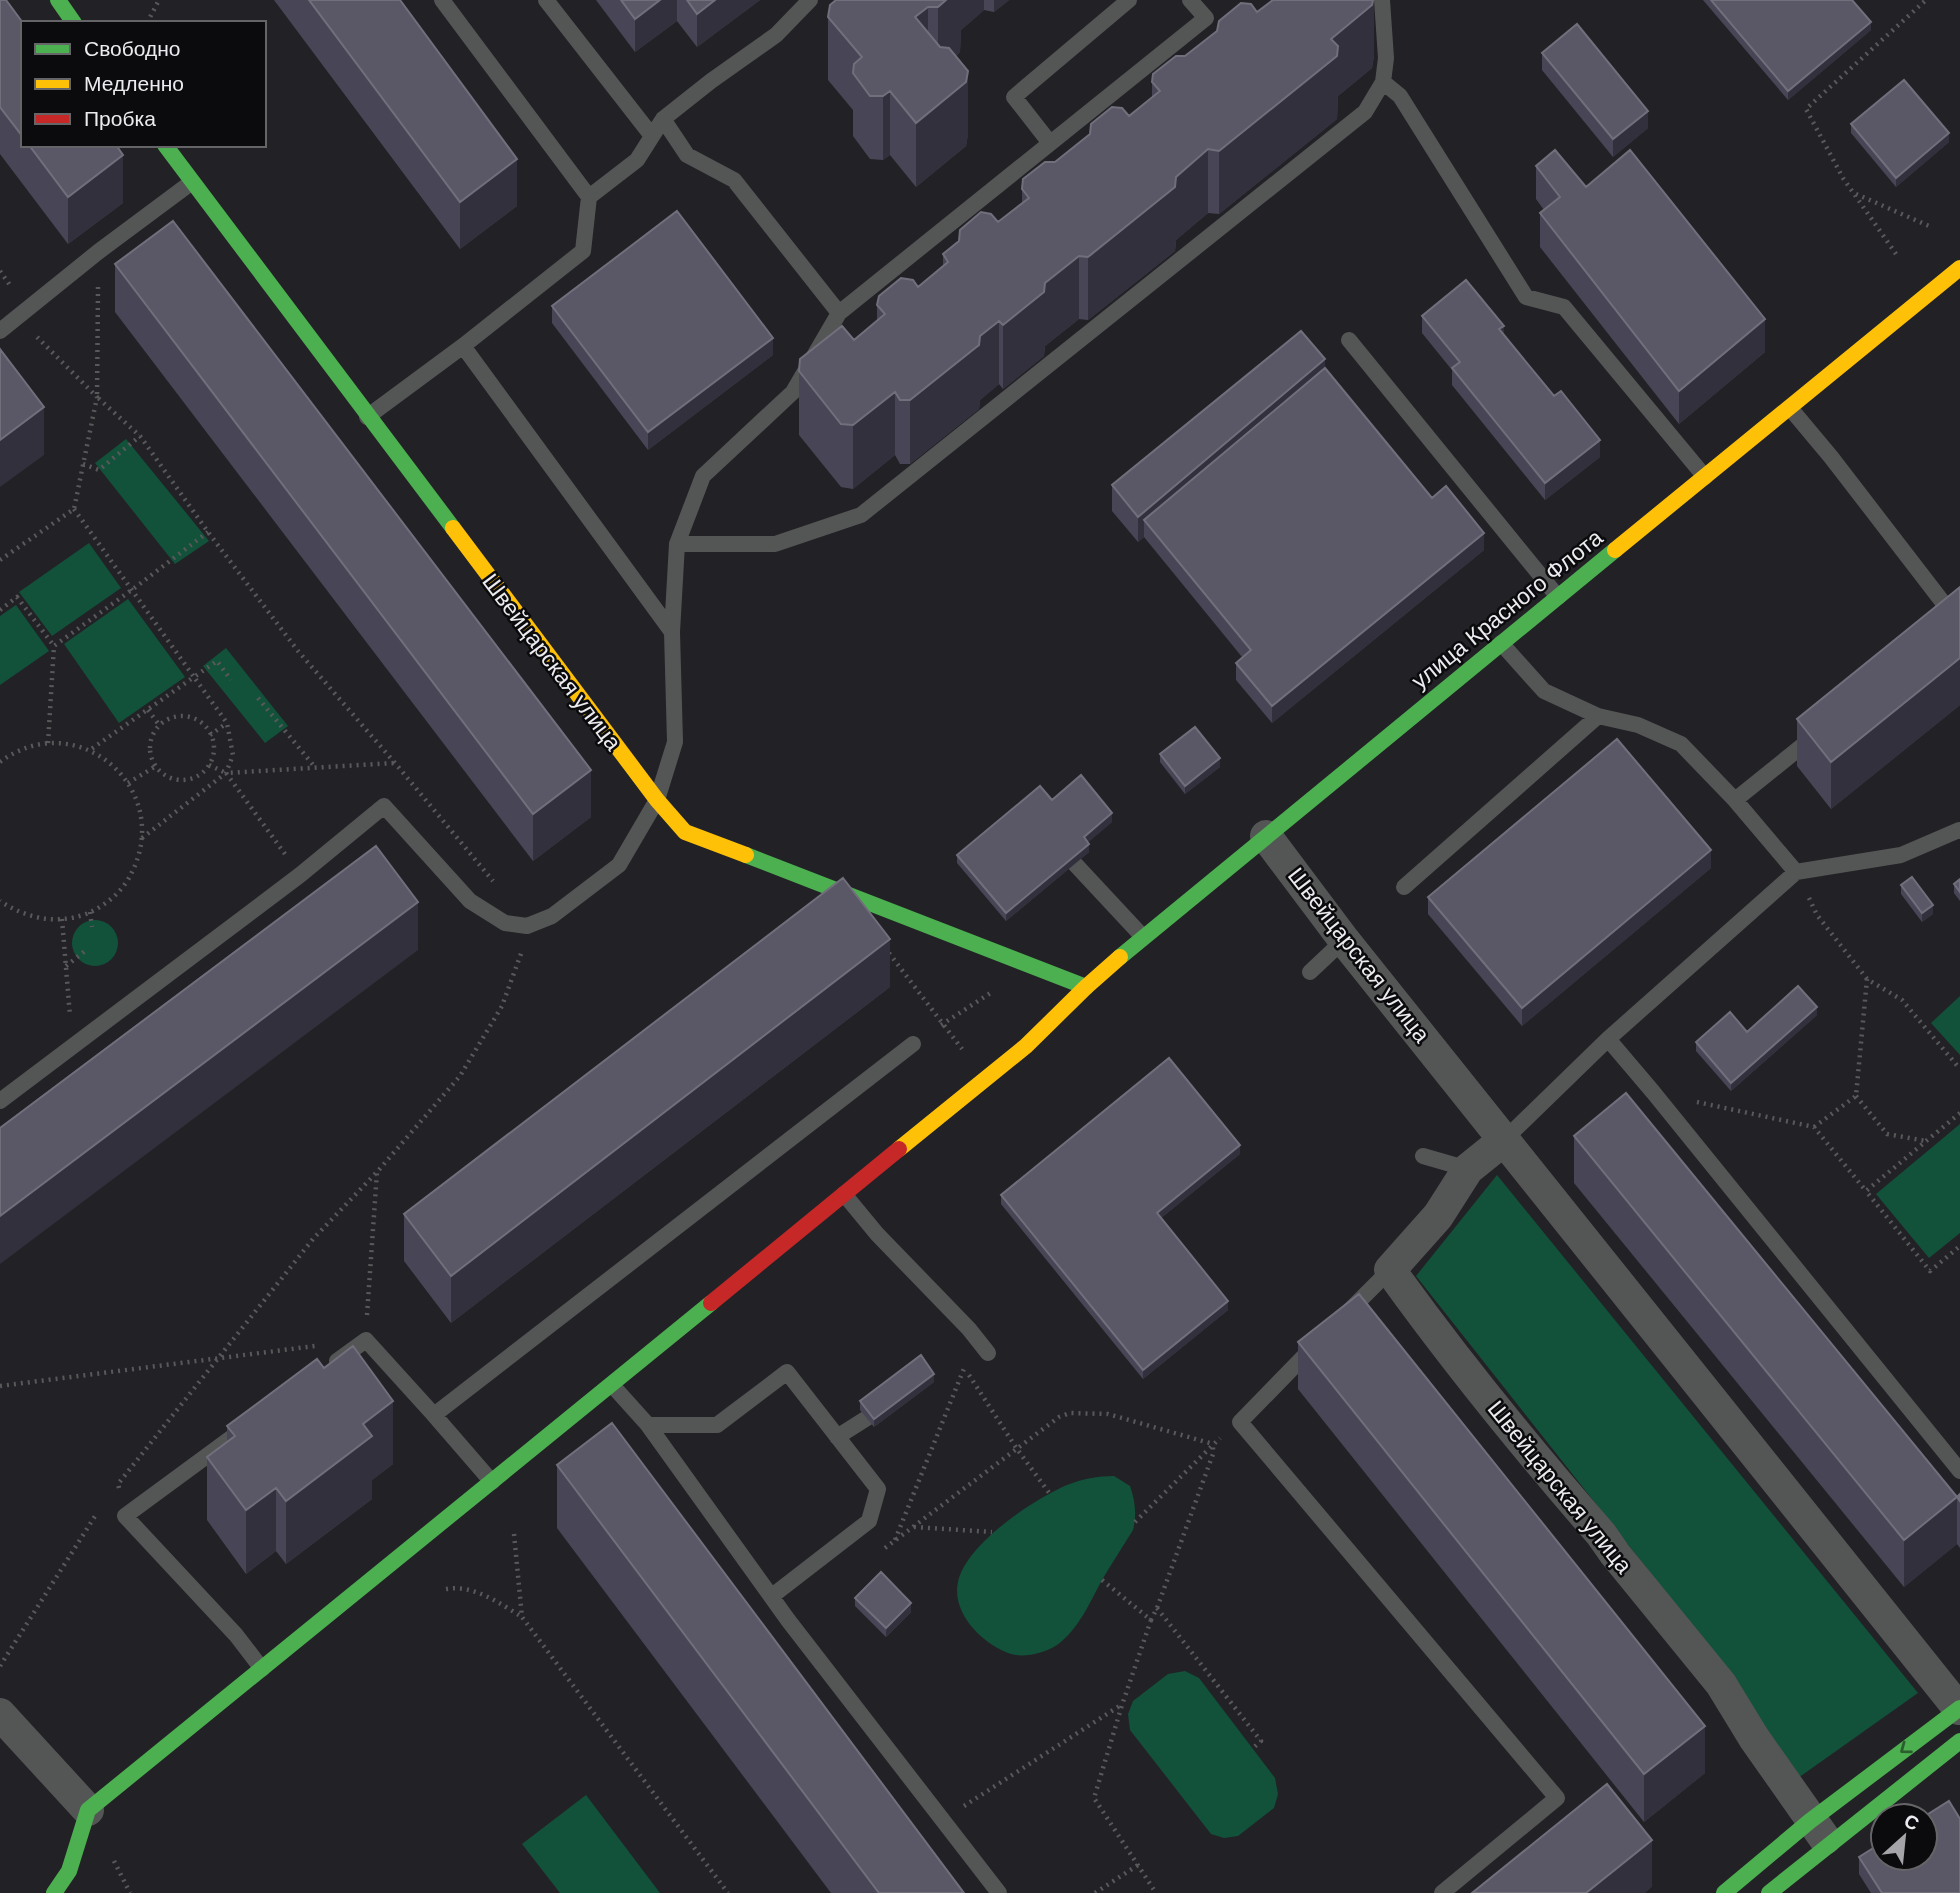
<svg xmlns="http://www.w3.org/2000/svg" width="1960" height="1893" viewBox="0 0 1960 1893" font-family="'DM Sans',sans-serif">
	<style>
		.green { fill: #12513a }
		.lines { fill: none; stroke-linecap: round; stroke-linejoin: round }
		.path { stroke: #59595b; stroke-width: 4.5; stroke-dasharray: 2 5; stroke-linecap: butt }
		.lane { stroke: #545555; stroke-width: 16 }
		.street { stroke: #545555; stroke-width: 32 }
		.fast { stroke: #4caf50; stroke-width: 16 }
		.slow { stroke: #ffc107; stroke-width: 16 }
		.jam { stroke: #c62828; stroke-width: 16 }
		.wall { fill: #484656 }
		.shaded-wall { fill: #32303c }
		.building { fill: #5a5766; stroke: #716f7c; stroke-width: 2 }
		.oneway { stroke: #2c5d2e }
		.labels { text-anchor: middle; dominant-baseline: central; stroke-width: 5; stroke-linejoin: round; paint-order: stroke }
		.street-label { font-size: 23px; fill: #ececf0; stroke: #0b0b0d }
	</style>
	<rect width="100%" height="100%" fill="#222226"/>
	<path class="green" d="M 126,439 L 209,541 L 175,564 L 95,463 Z
		M 89,543 L 121,588 L 52,636 L 19,592 Z
		M 128,599 L 185,677 L 119,723 L 64,644 Z
		M 16,605 L 49,651 L 0,685 L 0,616 Z
		M 226,648 L 288,726 L 265,743 L 203,666 Z
		M72 943a23 23 0 1 1 46 0a23 23 0 1 1-46 0Z
		M 1960,996 L 1960,1055 L 1931,1023 Z
		M 1960,1124 L 1960,1233 L 1929,1258 L 1876,1194 Z
		M 1497,1175 L 1918,1693 L 1798,1778 L 1731,1675 L 1416,1276 Z
		M 1114,1476 L 1130,1486 C 1135,1500 1137,1515 1133,1530 C 1123,1546 1112,1563 1102,1580 C 1090,1602 1079,1629 1057,1645 C 1045,1653 1024,1658 1011,1654 C 983,1645 951,1613 958,1582 C 966,1544 1034,1499 1067,1485 C 1082,1479 1098,1476 1114,1476 Z
		M 1185,1671 L 1199,1678 L 1275,1778 L 1278,1794 L 1274,1808 L 1238,1836 L 1224,1838 L 1211,1834 L 1130,1730 L 1128,1714 L 1133,1701 L 1168,1674 Z
		M 586,1795 L 660,1893 L 560,1893 L 522,1844 Z"/>
	<g class="lines">
		<path class="path" d="M 147,23 L 159,0
			M 1856,194 L 1929,226
			M 1896,254 L 1843,178 L 1806,109 L 1926,0
			M 0,271 L 12,288
			M 98,287 L 97,397 L 140,436 L 208,532 L 298,651 L 395,763 L 493,881
			M 83,464 L 99,470 L 140,436
			M 74,509 L 194,677 L 90,750
			M 0,560 L 74,509 L 97,397 L 36,336
			M 0,610 L 17,597 L 54,646
			M 258,698 L 314,766
			M 148,710 L 160,726
			M150 748a32 32 0 1 1 64 0a32 32 0 1 1-64 0Z
			M 210,735 L 227,723
			M 48,743 L 54,646 L 133,589 L 208,532
			M 0,762 C 76,705 174,787 132,872 C 123,892 105,906 86,914 C 55,925 26,918 0,901
			M 209,765 L 226,773
			M 128,783 L 156,766
			M 142,838 L 226,773 L 233,755 L 227,723 L 194,677 L 217,661 L 231,680
			M 285,854 L 226,773 L 394,763
			M 1809,898 L 1817,915 L 1867,979 L 1902,1000 L 1960,1069
			M 90,912 L 92,927
			M 62,919 L 70,1016
			M 889,953 L 962,1049
			M 66,966 L 85,951
			M 941,1025 L 992,992
			M 1856,1096 L 1887,1134 L 1926,1141
			M 1697,1102 L 1814,1127 L 1866,1191
			M 1960,1113 L 1866,1191 L 1930,1271 L 1960,1246
			M 1814,1127 L 1856,1096 L 1867,979
			M 367,1315 L 377,1172
			M 969,1375 L 1017,1449 L 1050,1494
			M 0,1386 L 315,1346
			M 119,1488 L 118,1484 L 313,1239 L 377,1172 L 460,1076 L 502,1006 L 522,951
			M 1135,1522 L 1220,1438
			M 914,1527 L 992,1532
			M 514,1534 L 522,1617 L 728,1893
			M 895,1540 L 965,1366
			M 885,1548 L 1059,1417 L 1070,1413 L 1108,1414 L 1213,1444
			M 1102,1580 L 1151,1620 L 1157,1608 L 1213,1454 L 1213,1444
			M 446,1589 C 473,1584 501,1604 522,1617
			M 1157,1608 L 1261,1741 L 1252,1749
			M 1151,1620 L 1122,1705 L 1094,1798 L 1156,1893
			M 0,1666 L 97,1513
			M 964,1806 L 1121,1705
			M 114,1861 L 130,1893
			M 1095,1893 L 1138,1865"/>
		<path class="lane" d="M 546,0 L 652,136
			M 1383,82 L 1400,96 L 1526,297 L 1564,307 L 1705,477
			M 663,119 L 711,81 L 776,35 L 810,0
			M 1050,143 L 1014,97 L 1129,0
			M 839,313 L 1206,18 L 1190,0
			M 0,331 L 98,252 L 192,182
			M 1349,340 L 1558,597
			M 463,346 L 672,632
			M 1790,408 L 1831,457 L 1955,618
			M 367,417 L 463,346 L 583,251 L 589,197 L 442,0
			M 677,544 L 775,544 L 861,515 L 1365,112 L 1383,82 L 1386,58 L 1382,0
			M 1501,643 L 1544,691 L 1598,716 L 1638,725 L 1681,744 L 1735,800 L 1796,872 L 1901,855 L 1959,830 L 1960,831
			M 1735,800 L 1812,738
			M 1061,849 L 1143,937
			M 1404,887 L 1598,716
			M 1310,972 L 1344,940
			M 1608,1039 L 1653,1092 L 1960,1471
			M 0,1101 L 300,875 L 384,806 L 470,901 L 505,923 L 527,926 L 552,916 L 619,865 L 657,800 L 675,742 L 672,632 L 677,544 L 703,476 L 793,392 L 839,313 L 734,180 L 687,155 L 663,119 L 637,160 L 589,197
			M 1504,1140 L 1608,1039 L 1796,872
			M 1423,1156 L 1468,1169
			M 844,1194 L 877,1234 L 969,1329 L 988,1353
			M 1346,1314 L 1390,1270
			M 1313,1347 L 1240,1422 L 1557,1798 L 1442,1893
			M 337,1361 L 366,1340 L 434,1415
			M 612,1385 L 648,1425 L 788,1620 L 999,1893
			M 648,1425 L 717,1425 L 787,1372 L 878,1489 L 869,1521 L 772,1596
			M 242,1430 L 125,1516 L 236,1635 L 262,1669
			M 837,1437 L 867,1418
			M 492,1482 L 434,1415 L 913,1044"/>
		<path class="street" d="M 1266,836 L 1344,940 L 1959,1709
			M 1504,1140 L 1468,1169 L 1438,1216 L 1390,1270 C 1456,1362 1527,1449 1601,1534 L 1615,1554 L 1721,1684 L 1754,1738 L 1825,1839
			M 0,1714 L 88,1810"/>
		<path class="fast" d="M 58,0 L 74,23
			M 165,145 L 453,528
			M 746,855 L 1086,987
			M 1120,957 L 1615,550
			M 54,1893 L 69,1871 L 88,1810 L 711,1303
			M 1724,1893 L 1810,1821 L 1960,1708
			M 1769,1893 L 1960,1741"/>
		<path class="slow" d="M 453,528 L 657,800 L 685,832 L 746,855
			M 1615,550 L 1960,268
			M 899,1149 L 1026,1046 L 1086,987 L 1120,957"/>
		<path class="jam" d="M 711,1303 L 899,1149"/>
	</g>
	<path class="wall" d="M 0,0 L 23,23 L 23,145 L 116,145 L 123,203 L 68,244 L 0,154 Z
		M 274,0 L 400,0 L 517,206 L 460,249 Z
		M 596,0 L 760,0 L 697,47 L 677,21 L 635,52 Z
		M 836,0 L 1009,0 L 994,12 L 984,10 L 961,30 L 960,52 L 956,56 L 968,134 L 966,146 L 916,187 L 890,155 L 883,160 L 870,159 L 853,136 L 853,110 L 828,80 L 828,17 Z
		M 1374,0 L 1374,56 L 1372,68 L 1338,96 L 1337,119 L 1219,214 L 1208,213 L 1176,240 L 1175,251 L 1088,320 L 1079,319 L 1045,346 L 1044,356 L 1003,389 L 999,384 L 980,400 L 979,409 L 910,464 L 900,464 L 895,455 L 853,489 L 841,487 L 799,435 L 799,371 L 854,340 L 877,320 L 877,305 L 918,287 L 943,267 L 943,254 L 998,222 L 1022,203 L 1022,189 L 1055,162 L 1129,116 L 1152,97 L 1152,82 L 1185,56 L 1257,12 Z
		M 1703,0 L 1852,0 L 1871,30 L 1788,100 Z
		M 1542,53 L 1648,128 L 1613,157 L 1542,70 Z
		M 1851,124 L 1949,142 L 1896,187 L 1851,133 Z
		M 1536,166 L 1765,352 L 1679,424 L 1540,247 L 1540,213 L 1544,210 L 1536,199 Z
		M 115,264 L 591,817 L 533,861 L 115,312 Z
		M 552,306 L 773,355 L 648,450 L 552,323 Z
		M 1422,316 L 1504,335 L 1600,457 L 1545,500 L 1452,385 L 1452,370 L 1422,333 Z
		M 1325,368 L 1432,498 L 1484,550 L 1272,723 L 1236,680 L 1236,663 L 1242,657 L 1144,537 L 1138,542 L 1112,511 L 1112,485 Z
		M 1960,587 L 1960,705 L 1831,809 L 1797,766 L 1797,719 Z
		M 1160,754 L 1220,767 L 1185,794 L 1160,762 Z
		M 1052,800 L 1112,822 L 1088,842 L 1089,852 L 1006,921 L 957,863 L 957,855 Z
		M 1711,868 L 1522,1026 L 1428,914 L 1428,897 Z
		M 1960,879 L 1960,901 L 1954,893 L 1954,884 Z
		M 1901,885 L 1933,914 L 1922,922 L 1901,894 Z
		M 890,987 L 451,1323 L 404,1261 L 404,1214 Z
		M 1817,1015 L 1731,1091 L 1696,1051 L 1696,1042 L 1747,1032 Z
		M 1574,1136 L 1957,1497 L 1960,1494 L 1960,1548 L 1957,1544 L 1904,1587 L 1574,1183 Z
		M 1240,1154 L 1161,1218 L 1228,1310 L 1143,1379 L 1001,1204 L 1001,1195 Z
		M 1298,1342 L 1705,1773 L 1644,1822 L 1298,1389 Z
		M 934,1382 L 874,1427 L 860,1410 L 860,1401 Z
		M 227,1426 L 393,1464 L 372,1480 L 372,1499 L 286,1564 L 276,1551 L 246,1574 L 207,1520 L 207,1457 L 227,1442 Z
		M 557,1465 L 964,1893 L 831,1893 L 557,1528 Z
		M 855,1598 L 911,1612 L 886,1637 L 855,1606 Z
		M 1859,1857 L 1960,1893 L 1871,1893 L 1859,1874 Z"/>
	<path class="shaded-wall" d="M 660,0 L 677,0 L 677,21 L 635,52 L 635,19 Z
		M 715,0 L 760,0 L 697,47 L 697,14 Z
		M 946,0 L 984,0 L 984,10 L 961,30 L 960,52 L 938,70 L 938,7 Z
		M 994,0 L 1009,0 L 994,12 Z
		M 1373,0 L 1374,0 L 1374,56 L 1372,68 L 1338,96 L 1337,119 L 1219,214 L 1219,151 L 1331,39 Z
		M 928,7 L 928,70 L 915,17 Z
		M 1871,22 L 1871,30 L 1788,100 L 1788,91 Z
		M 968,71 L 968,134 L 966,146 L 916,187 L 916,123 Z
		M 890,91 L 890,155 L 883,160 L 883,96 Z
		M 1648,111 L 1648,128 L 1613,157 L 1613,139 Z
		M 1949,133 L 1949,142 L 1896,187 L 1896,178 Z
		M 1208,149 L 1208,213 L 1176,240 L 1175,251 L 1088,320 L 1088,257 Z
		M 123,155 L 123,203 L 68,244 L 68,197 Z
		M 517,159 L 517,206 L 460,249 L 460,202 Z
		M 1079,256 L 1079,319 L 1045,346 L 1044,356 L 1003,389 L 1003,325 L 1045,283 Z
		M 1765,319 L 1765,352 L 1679,424 L 1679,391 Z
		M 999,321 L 999,384 L 980,400 L 979,409 L 910,464 L 910,400 L 980,336 Z
		M 1504,326 L 1504,343 L 1499,329 Z
		M 773,338 L 773,355 L 648,450 L 648,432 Z
		M 1325,359 L 1325,385 L 1144,520 L 1144,537 L 1138,542 L 1138,517 Z
		M 895,392 L 895,455 L 853,489 L 853,425 Z
		M 44,407 L 44,455 L 0,487 L 0,440 Z
		M 1600,440 L 1600,457 L 1545,500 L 1545,483 Z
		M 1484,533 L 1484,550 L 1272,723 L 1272,706 Z
		M 1960,658 L 1960,705 L 1831,809 L 1831,762 Z
		M 1220,758 L 1220,767 L 1185,794 L 1185,786 Z
		M 591,770 L 591,817 L 533,861 L 533,814 Z
		M 1112,813 L 1112,822 L 1084,846 L 1084,837 Z
		M 1089,844 L 1089,852 L 1006,921 L 1006,913 Z
		M 1711,850 L 1711,868 L 1522,1026 L 1522,1008 Z
		M 418,902 L 418,950 L 0,1264 L 0,1216 Z
		M 1933,905 L 1933,914 L 1922,922 L 1922,913 Z
		M 890,939 L 890,987 L 451,1323 L 451,1276 Z
		M 1817,1007 L 1817,1015 L 1731,1091 L 1731,1083 Z
		M 1240,1145 L 1240,1154 L 1157,1221 L 1157,1213 Z
		M 1228,1301 L 1228,1310 L 1143,1379 L 1143,1370 Z
		M 934,1374 L 934,1382 L 874,1427 L 874,1419 Z
		M 393,1401 L 393,1464 L 372,1480 L 372,1499 L 286,1564 L 286,1501 L 363,1424 Z
		M 276,1488 L 276,1551 L 246,1574 L 246,1510 Z
		M 1957,1497 L 1957,1544 L 1904,1587 L 1904,1540 Z
		M 911,1603 L 911,1612 L 886,1637 L 886,1628 Z
		M 1705,1726 L 1705,1773 L 1644,1822 L 1644,1774 Z
		M 1652,1840 L 1652,1887 L 1645,1893 L 1586,1893 Z"/>
	<path class="building" d="M 0,0 L 6,0 L 23,23 L 23,137 L 0,107 Z
		M 309,0 L 400,0 L 517,159 L 460,202 Z
		M 621,0 L 660,0 L 635,19 Z
		M 687,0 L 715,0 L 697,14 Z
		M 836,0 L 946,0 L 938,7 L 928,7 L 915,17 L 940,47 L 949,48 L 968,71 L 966,82 L 916,123 L 890,91 L 883,96 L 870,96 L 853,73 L 854,64 L 862,57 L 828,17 L 830,5 Z
		M 1273,0 L 1373,0 L 1372,5 L 1331,39 L 1338,46 L 1337,56 L 1219,151 L 1208,149 L 1176,177 L 1175,187 L 1088,257 L 1079,256 L 1045,283 L 1044,292 L 1003,325 L 999,321 L 980,336 L 979,345 L 910,400 L 900,400 L 895,392 L 853,425 L 841,424 L 799,371 L 800,359 L 842,326 L 854,340 L 885,314 L 877,305 L 879,296 L 901,278 L 913,280 L 918,287 L 948,262 L 943,254 L 959,241 L 960,230 L 981,212 L 991,214 L 998,222 L 1029,198 L 1022,189 L 1023,179 L 1045,162 L 1055,162 L 1090,134 L 1091,124 L 1112,107 L 1122,108 L 1129,116 L 1160,91 L 1152,82 L 1153,74 L 1176,56 L 1185,56 L 1217,31 L 1219,21 L 1241,3 L 1251,4 L 1257,12 Z
		M 1711,0 L 1852,0 L 1871,22 L 1788,91 Z
		M 1577,24 L 1648,111 L 1613,139 L 1542,53 Z
		M 1904,80 L 1949,133 L 1896,178 L 1851,124 Z
		M 29,145 L 116,145 L 123,155 L 68,197 Z
		M 1555,150 L 1586,187 L 1630,150 L 1765,319 L 1679,391 L 1540,213 L 1560,197 L 1536,166 Z
		M 677,211 L 773,338 L 648,432 L 552,306 Z
		M 173,221 L 591,770 L 533,814 L 115,264 Z
		M 1466,280 L 1504,326 L 1499,329 L 1554,396 L 1561,391 L 1600,440 L 1545,483 L 1452,368 L 1460,362 L 1422,316 Z
		M 1301,331 L 1325,359 L 1138,517 L 1112,485 Z
		M 0,349 L 44,407 L 0,440 Z
		M 1325,368 L 1432,498 L 1446,486 L 1484,533 L 1272,706 L 1236,663 L 1251,650 L 1144,520 Z
		M 1960,587 L 1960,658 L 1831,762 L 1797,719 Z
		M 1195,727 L 1220,758 L 1185,786 L 1160,754 Z
		M 1617,739 L 1711,850 L 1522,1008 L 1428,897 Z
		M 1081,775 L 1112,813 L 1084,837 L 1089,844 L 1006,913 L 957,855 L 1040,786 L 1052,800 Z
		M 376,846 L 418,902 L 0,1216 L 0,1128 Z
		M 1912,877 L 1933,905 L 1922,913 L 1901,885 Z
		M 843,878 L 890,939 L 451,1276 L 404,1214 Z
		M 1960,879 L 1960,892 L 1954,884 Z
		M 1798,986 L 1817,1007 L 1731,1083 L 1696,1042 L 1730,1012 L 1747,1032 Z
		M 1169,1058 L 1240,1145 L 1157,1213 L 1228,1301 L 1143,1370 L 1001,1195 Z
		M 1626,1093 L 1957,1497 L 1960,1494 L 1960,1501 L 1957,1497 L 1904,1540 L 1574,1136 Z
		M 1359,1294 L 1705,1726 L 1644,1774 L 1298,1342 Z
		M 353,1346 L 393,1401 L 363,1424 L 372,1436 L 286,1501 L 276,1488 L 246,1510 L 207,1457 L 235,1436 L 227,1426 L 317,1359 L 324,1368 Z
		M 921,1355 L 934,1374 L 874,1419 L 860,1401 Z
		M 612,1423 L 964,1893 L 879,1893 L 557,1465 Z
		M 881,1572 L 911,1603 L 886,1628 L 855,1598 Z
		M 1607,1784 L 1652,1840 L 1586,1893 L 1472,1893 Z
		M 1949,1801 L 1960,1819 L 1960,1893 L 1882,1893 L 1859,1857 L 1883,1842 L 1883,1858 L 1925,1858 L 1925,1816 Z"/>
	<defs><path id="oneway-chevron" d="M-2-3.5L2.5 0L-2 3.5" fill="none" stroke-width="1.6" stroke-linecap="round" stroke-linejoin="round" transform="scale(1.75)"/></defs>
	<use class="oneway" href="#oneway-chevron" transform="translate(1905 1749) rotate(143)"/>
	<g class="labels">
		<g class="street-label">
			<text transform="translate(1507 609) rotate(-39)">улица Красного Флота</text>
			<text transform="translate(552 662) rotate(53)">Швейцарская улица</text>
			<text transform="translate(1359 955) rotate(52)">Швейцарская улица</text>
			<text transform="translate(1560 1487) rotate(51)">Швейцарская улица</text>
		</g>
	</g>
	<rect x="21" y="21" width="245" height="126" fill="#0b0b0d" stroke="#656568" stroke-width="2"/>
	<rect x="35" y="44" width="35" height="10" fill="#4caf50" stroke="#656568" stroke-width="2"/>
	<text x="84" y="56" font-size="21" fill="#ececf0">Свободно</text>
	<rect x="35" y="79" width="35" height="10" fill="#ffc107" stroke="#656568" stroke-width="2"/>
	<text x="84" y="91" font-size="21" fill="#ececf0">Медленно</text>
	<rect x="35" y="114" width="35" height="10" fill="#c62828" stroke="#656568" stroke-width="2"/>
	<text x="84" y="126" font-size="21" fill="#ececf0">Пробка</text>
	<g transform="translate(1904 1837) rotate(27)"><circle r="33" fill="#0b0b0d" stroke="#656568" stroke-width="2"/>
	<path d="M0-5L12 26L0 18L-12 26Z" fill="#a5a5a9"/>
	<text y="-10" font-size="19" font-weight="bold" text-anchor="middle" fill="#ececf0">С</text>
	</g>
</svg>
